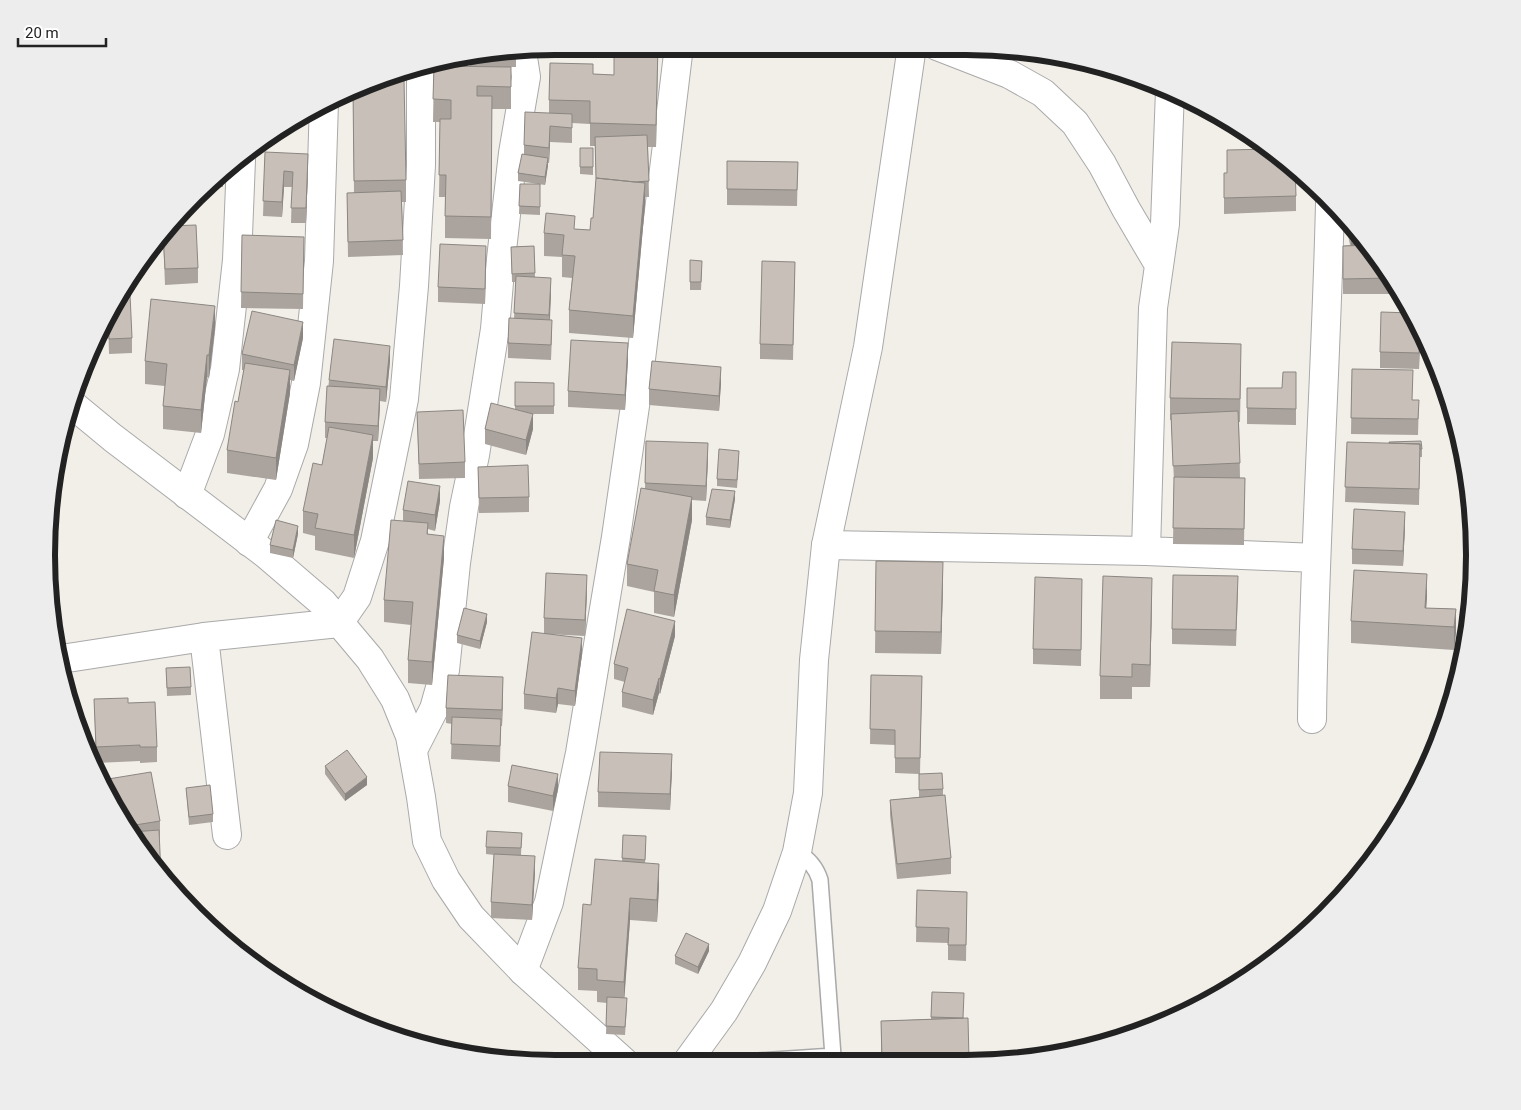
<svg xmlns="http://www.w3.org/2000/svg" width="1521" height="1110" viewBox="0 0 1521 1110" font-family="Roboto,sans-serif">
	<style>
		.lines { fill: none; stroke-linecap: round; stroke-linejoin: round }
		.service-casing { stroke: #a9a9a9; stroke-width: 18 }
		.minor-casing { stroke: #a9a9a9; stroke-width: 30 }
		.tertiary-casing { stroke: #a9a9a9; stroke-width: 30 }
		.service { stroke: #fff; stroke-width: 15 }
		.minor { stroke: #fff; stroke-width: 28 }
		.tertiary { stroke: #fff; stroke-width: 28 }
		.wall { fill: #aba49e }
		.shaded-wall { fill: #8b8681 }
		.building { fill: #c7bfb8; stroke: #8b8681 }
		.rim { fill: none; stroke: #222; stroke-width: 6 }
	</style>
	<rect width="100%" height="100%" fill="#f2efe9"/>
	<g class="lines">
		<g class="service-casing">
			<path id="service" d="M 758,1061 L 833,1056 L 820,880 C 816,867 809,859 797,852"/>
		</g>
		<g class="minor-casing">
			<path id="minor" d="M 937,46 L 1009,74 L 1043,93 L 1075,123 L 1102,164 L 1126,209 L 1159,265
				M 187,495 L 210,434 L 225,369 L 237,260 L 241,160
				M 249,542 L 278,489 L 294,444 L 306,383 L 319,261 L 324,102
				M 826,545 L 1146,551 L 1316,558
				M 1146,551 L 1153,308 L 1165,224 L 1170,90
				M 204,637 L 227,835
				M 61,659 L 204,637 L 339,623 L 357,597 L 375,541 L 404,399 L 414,286 L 421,165 L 421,79 L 419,65
				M 1312,719 C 1314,547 1326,375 1330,203
				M 413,750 L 434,709 L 445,670 L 456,563 L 464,507 L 475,455 L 495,329 L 501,259 L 513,153 L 526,77 L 522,51
				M 523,971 L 549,902 L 580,753 L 616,537 L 637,392 L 679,46"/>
		</g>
		<g class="tertiary-casing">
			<path id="tertiary" d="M 73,405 L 113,438 L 267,555 L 323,603 L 370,659 L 395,699 L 410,736 L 421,797 L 427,841 L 446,880 L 471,917 L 523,971 L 624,1062
				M 687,1062 L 724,1011 L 752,963 L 777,911 L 797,852 L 808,793 L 814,660 L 826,545 L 868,347 L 912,46"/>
		</g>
		<use href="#service" class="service"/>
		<use href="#minor" class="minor"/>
		<use href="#tertiary" class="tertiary"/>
	</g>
	<path class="wall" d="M 658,46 L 656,147 L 648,147 L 649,197 L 645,197 L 645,205 L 633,338 L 569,333 L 569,310 L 572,278 L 562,277 L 562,257 L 544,256 L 544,233 L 575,229 L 590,230 L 593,218 L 596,180 L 595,146 L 590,146 L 590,124 L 572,123 L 572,143 L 550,142 L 549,163 L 548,163 L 545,185 L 518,181 L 518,173 L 524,154 L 524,145 L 549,113 L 549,100 L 593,74 L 614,75 Z
		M 516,51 L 516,67 L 511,67 L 511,109 L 492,109 L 491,239 L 445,238 L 445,197 L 439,197 L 440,122 L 433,122 L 434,66 L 470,67 L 469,58 Z
		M 400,72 L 406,180 L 406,202 L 402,202 L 403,255 L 348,257 L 347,193 L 354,193 L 353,95 L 338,96 Z
		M 1219,116 L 1240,127 L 1219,127 Z
		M 580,148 L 593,148 L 593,175 L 580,174 Z
		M 265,152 L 308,169 L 306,223 L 291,223 L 292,187 L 284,187 L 282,217 L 263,216 Z
		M 727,161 L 798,162 L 797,206 L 727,205 Z
		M 1224,173 L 1296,196 L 1296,211 L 1224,214 Z
		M 223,175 L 223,187 L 210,187 Z
		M 520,184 L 540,184 L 540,215 L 519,214 Z
		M 1346,220 L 1369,245 L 1400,294 L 1343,294 L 1343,246 L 1350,245 L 1346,225 Z
		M 163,234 L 198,268 L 198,283 L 165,285 Z
		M 242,235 L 304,237 L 303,309 L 241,308 Z
		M 534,246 L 535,277 L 551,293 L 550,320 L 552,336 L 551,360 L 508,358 L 508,343 L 514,319 L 516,282 L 512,282 L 511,247 Z
		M 486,261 L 485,304 L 438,302 L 438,287 Z
		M 795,262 L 793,360 L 760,359 L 760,344 Z
		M 702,269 L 701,290 L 690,290 L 690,282 Z
		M 122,294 L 132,338 L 132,353 L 109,354 L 108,317 Z
		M 215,328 L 209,378 L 207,377 L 201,433 L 163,429 L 163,406 L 165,386 L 145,384 L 145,361 Z
		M 1422,330 L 1438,371 L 1431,371 L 1431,354 L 1420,353 L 1419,369 L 1380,368 L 1380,352 Z
		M 303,338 L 294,381 L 290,380 L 290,393 L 276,480 L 227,473 L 227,450 L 238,402 L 244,370 L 242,370 L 242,354 Z
		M 628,359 L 625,410 L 568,407 L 568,391 Z
		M 390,361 L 386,402 L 380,401 L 378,441 L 373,441 L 373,458 L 354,558 L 315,550 L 315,536 L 303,533 L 303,511 L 322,465 L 327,438 L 325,438 L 325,422 L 329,380 Z
		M 1241,366 L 1240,422 L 1239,422 L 1240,478 L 1245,478 L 1244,545 L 1173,544 L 1174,481 L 1171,420 L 1170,420 L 1170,398 Z
		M 1352,369 L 1413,400 L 1419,400 L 1418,435 L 1351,434 Z
		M 1296,372 L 1296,425 L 1247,424 L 1247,388 L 1282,388 Z
		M 554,383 L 554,414 L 532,414 L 533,429 L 526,455 L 485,444 L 485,429 L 515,409 L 515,406 Z
		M 721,383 L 719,411 L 649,405 L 649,389 Z
		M 417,412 L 465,462 L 465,478 L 419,479 Z
		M 646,441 L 708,458 L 706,501 L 692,500 L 692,520 L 674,617 L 654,613 L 654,592 L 627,586 L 627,564 L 645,488 Z
		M 1347,442 L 1422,449 L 1422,457 L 1420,457 L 1419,505 L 1345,502 Z
		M 739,459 L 737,488 L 717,486 L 717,479 Z
		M 478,467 L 529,497 L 529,512 L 479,513 Z
		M 735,499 L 730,528 L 706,525 L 706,517 Z
		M 440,501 L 435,531 L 428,529 L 428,534 L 444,558 L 432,685 L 408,683 L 408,660 L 411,625 L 384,622 L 384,600 L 403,521 L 403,510 Z
		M 1471,504 L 1474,521 L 1473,534 L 1471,533 Z
		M 1405,527 L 1403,566 L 1352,564 L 1352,549 Z
		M 298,534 L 293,558 L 270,553 L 270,545 Z
		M 876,561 L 943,584 L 941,654 L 875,653 Z
		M 1082,579 L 1081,666 L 1033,664 L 1033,649 Z
		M 587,590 L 585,636 L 547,634 L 582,654 L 575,706 L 558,704 L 556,713 L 524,709 L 524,694 L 544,634 L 544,618 Z
		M 1238,592 L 1236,646 L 1172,644 L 1172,629 Z
		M 1427,597 L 1426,608 L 1456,609 L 1456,632 L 1454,650 L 1351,643 L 1351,621 Z
		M 1152,600 L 1150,687 L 1132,687 L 1132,699 L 1100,699 L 1100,676 Z
		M 487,622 L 480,649 L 457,643 L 457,635 Z
		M 675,636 L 660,694 L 659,693 L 653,715 L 622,707 L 622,692 L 625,682 L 614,679 L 614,664 Z
		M 166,668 L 191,687 L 191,695 L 167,696 Z
		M 871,675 L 922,676 L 920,774 L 943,789 L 943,795 L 951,858 L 951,874 L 897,879 L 890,815 L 890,800 L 919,797 L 919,774 L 895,773 L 895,745 L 870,744 Z
		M 503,692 L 502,726 L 501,726 L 500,762 L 451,759 L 452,724 L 446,723 L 446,708 Z
		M 94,699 L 128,703 L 157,747 L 157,762 L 140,763 L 140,761 L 96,763 Z
		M 325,766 L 367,785 L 345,801 L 325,774 Z
		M 672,770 L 670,810 L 598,807 L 598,792 Z
		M 102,780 L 160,821 L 160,836 L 152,865 Z
		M 508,786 L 558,789 L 553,811 L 508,802 Z
		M 186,788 L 213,814 L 213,822 L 189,825 Z
		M 522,833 L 521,855 L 535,872 L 532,920 L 491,918 L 491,902 L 494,855 L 486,854 L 486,847 Z
		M 623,835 L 646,844 L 645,863 L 659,886 L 657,922 L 630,920 L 624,998 L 627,1006 L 625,1035 L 606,1034 L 607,1003 L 597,1002 L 597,991 L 578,990 L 578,968 L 591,905 L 622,861 Z
		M 917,890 L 967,892 L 966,961 L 948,960 L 948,943 L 916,942 Z
		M 709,951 L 698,974 L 675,964 L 675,956 Z
		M 932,992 L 964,1018 L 969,1060 L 881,1060 L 881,1021 L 931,1019 Z"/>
	<path class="shaded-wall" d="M 658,46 L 656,147 L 656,125 Z
		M 550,126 L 550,142 L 549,163 L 549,148 Z
		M 308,154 L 308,169 L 306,223 L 306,208 Z
		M 548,158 L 548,166 L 545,185 L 545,177 Z
		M 284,171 L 284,187 L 282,217 L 282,202 Z
		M 645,183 L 645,205 L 633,338 L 633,316 Z
		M 1358,233 L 1370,246 L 1351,250 L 1351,234 Z
		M 486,246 L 486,261 L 485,304 L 485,289 Z
		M 551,278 L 551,293 L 549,330 L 549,315 Z
		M 215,306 L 215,328 L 209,378 L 209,355 Z
		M 303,322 L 303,338 L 294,381 L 294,365 Z
		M 628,343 L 628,359 L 625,410 L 625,395 Z
		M 390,346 L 390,361 L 386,402 L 386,387 Z
		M 207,355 L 207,377 L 201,433 L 201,410 Z
		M 721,367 L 721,383 L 719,411 L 719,396 Z
		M 290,370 L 290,393 L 276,480 L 276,458 Z
		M 380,389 L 380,404 L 378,441 L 378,426 Z
		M 533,414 L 533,429 L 526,455 L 526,440 Z
		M 373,435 L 373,458 L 354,558 L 354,535 Z
		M 708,443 L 708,458 L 706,501 L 706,486 Z
		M 440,486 L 440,501 L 435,531 L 435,515 Z
		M 735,491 L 735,499 L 730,528 L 730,520 Z
		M 692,497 L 692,520 L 674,617 L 674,595 Z
		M 1405,512 L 1405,527 L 1403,566 L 1403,551 Z
		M 298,526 L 298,534 L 293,558 L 293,550 Z
		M 444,536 L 444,558 L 432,685 L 432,662 Z
		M 943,562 L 943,584 L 941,654 L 941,632 Z
		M 1427,574 L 1427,597 L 1425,625 L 1425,608 Z
		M 587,575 L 587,590 L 585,636 L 585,620 Z
		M 1152,578 L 1152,600 L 1150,687 L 1150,665 Z
		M 1456,609 L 1456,632 L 1454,650 L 1454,627 Z
		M 487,614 L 487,622 L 480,649 L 480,641 Z
		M 675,621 L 675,636 L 660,694 L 660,679 Z
		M 582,638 L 582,654 L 575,706 L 575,691 Z
		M 503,677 L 503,692 L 502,726 L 502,710 Z
		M 659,678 L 659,693 L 653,715 L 653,700 Z
		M 558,688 L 558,704 L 556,713 L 556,698 Z
		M 672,754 L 672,770 L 670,810 L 670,794 Z
		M 558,774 L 558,789 L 553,811 L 553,796 Z
		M 367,777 L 367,785 L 345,801 L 345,794 Z
		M 535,856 L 535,872 L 532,920 L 532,905 Z
		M 659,864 L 659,886 L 657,922 L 657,900 Z
		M 630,898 L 630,920 L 624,1004 L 624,982 Z
		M 709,944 L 709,951 L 698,974 L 698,967 Z"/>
	<path class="building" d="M 614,46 L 658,46 L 656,125 L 590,123 L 590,101 L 549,100 L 550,63 L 593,64 L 593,74 L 614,75 Z
		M 434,66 L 511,67 L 511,87 L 477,86 L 477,96 L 492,96 L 491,217 L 445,216 L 446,175 L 439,175 L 440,119 L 451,119 L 451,100 L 433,99 Z
		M 400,72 L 400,79 L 382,79 Z
		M 381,79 L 404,79 L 406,180 L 354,181 L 353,90 Z
		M 525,112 L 572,114 L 572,128 L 550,126 L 549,148 L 524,145 Z
		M 647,135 L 649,181 L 635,182 L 596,178 L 595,137 Z
		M 580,148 L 593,148 L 593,167 L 580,167 Z
		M 1271,149 L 1295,168 L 1296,196 L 1224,198 L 1224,173 L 1227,173 L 1227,150 Z
		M 265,152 L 308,154 L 306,208 L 291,208 L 293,172 L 284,171 L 282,202 L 263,201 Z
		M 522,154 L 548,158 L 545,177 L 518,173 Z
		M 727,161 L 798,162 L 797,190 L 727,189 Z
		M 596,178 L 645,183 L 633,316 L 569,310 L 575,256 L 562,255 L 564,235 L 544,233 L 546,213 L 575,216 L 574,229 L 590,230 L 591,218 L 593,218 Z
		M 520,184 L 540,184 L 540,207 L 519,206 Z
		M 401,191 L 403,240 L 348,242 L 347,193 Z
		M 1349,223 L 1358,233 L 1351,234 Z
		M 196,225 L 198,268 L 165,269 L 163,233 L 168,226 Z
		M 242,235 L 304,237 L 303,294 L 241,292 Z
		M 440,244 L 486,246 L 485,289 L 438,287 Z
		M 1370,245 L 1390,278 L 1343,279 L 1343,246 Z
		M 534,246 L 535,273 L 512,274 L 511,247 Z
		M 690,260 L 702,261 L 701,282 L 690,282 Z
		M 762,261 L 795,262 L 793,345 L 760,344 Z
		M 516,276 L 551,278 L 549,315 L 514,313 Z
		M 122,294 L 130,294 L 132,338 L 109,339 L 108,316 Z
		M 151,299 L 215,306 L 209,355 L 207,355 L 201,410 L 163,406 L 167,364 L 145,361 Z
		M 252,311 L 303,322 L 294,365 L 242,354 Z
		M 1381,312 L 1412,313 L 1422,330 L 1425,338 L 1420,338 L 1419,353 L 1380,352 Z
		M 509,318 L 552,320 L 551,345 L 508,343 Z
		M 334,339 L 390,346 L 386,387 L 329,380 Z
		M 571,340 L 628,343 L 625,395 L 568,391 Z
		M 1172,342 L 1241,344 L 1240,399 L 1170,398 Z
		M 652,361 L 721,367 L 719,396 L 649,389 Z
		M 245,363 L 290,370 L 276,458 L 227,450 L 235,401 L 238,402 Z
		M 1352,369 L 1413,370 L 1412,400 L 1419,400 L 1418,419 L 1351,418 Z
		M 1283,372 L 1296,372 L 1296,409 L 1247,408 L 1247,388 L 1282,388 Z
		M 515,382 L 554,383 L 554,406 L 515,406 Z
		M 327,386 L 380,389 L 378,426 L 325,422 Z
		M 491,403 L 533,414 L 526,440 L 485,429 Z
		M 463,410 L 465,462 L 419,464 L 417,412 Z
		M 1238,411 L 1240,463 L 1173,466 L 1171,414 Z
		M 329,427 L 373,435 L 354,535 L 315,528 L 318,514 L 303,511 L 313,463 L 322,465 Z
		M 646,441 L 708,443 L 706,486 L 645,483 Z
		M 1421,441 L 1422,449 L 1420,449 L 1420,444 L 1389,443 L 1389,442 Z
		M 1347,442 L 1420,444 L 1419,489 L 1345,487 Z
		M 719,449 L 739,451 L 737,480 L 717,479 Z
		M 528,465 L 529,497 L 479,498 L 478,467 Z
		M 1174,477 L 1245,478 L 1244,529 L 1173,528 Z
		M 408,481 L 440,486 L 435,515 L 403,510 Z
		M 641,488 L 692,497 L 674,595 L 654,591 L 658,570 L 627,564 Z
		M 712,489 L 735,491 L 730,520 L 706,517 Z
		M 1471,505 L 1473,518 L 1471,518 Z
		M 1354,509 L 1405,512 L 1403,551 L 1352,549 Z
		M 276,520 L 298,526 L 293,550 L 270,545 Z
		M 391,520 L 428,523 L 427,534 L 444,536 L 432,662 L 408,660 L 413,602 L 384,600 Z
		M 876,561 L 943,562 L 941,632 L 875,631 Z
		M 1354,570 L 1427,574 L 1425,608 L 1456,609 L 1454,627 L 1351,621 Z
		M 546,573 L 587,575 L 585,620 L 544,618 Z
		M 1173,575 L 1238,576 L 1236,630 L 1172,629 Z
		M 1103,576 L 1152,578 L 1150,665 L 1132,664 L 1132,677 L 1100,676 Z
		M 1035,577 L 1082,579 L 1081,650 L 1033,649 Z
		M 464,608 L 487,614 L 480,641 L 457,635 Z
		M 627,609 L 675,621 L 660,679 L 659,678 L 653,700 L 622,692 L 628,668 L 614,664 Z
		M 532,632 L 582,638 L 575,691 L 558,688 L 556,698 L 524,694 Z
		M 190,667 L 191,687 L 167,688 L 166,668 Z
		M 448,675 L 503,677 L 502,710 L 446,708 Z
		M 871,675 L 922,676 L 920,758 L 895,758 L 895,730 L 870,729 Z
		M 128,698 L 128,703 L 155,702 L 157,747 L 140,747 L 140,745 L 96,747 L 94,699 Z
		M 452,717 L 501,719 L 500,746 L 451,744 Z
		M 347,750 L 367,777 L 345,794 L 325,766 Z
		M 600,752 L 672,754 L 670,794 L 598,792 Z
		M 512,765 L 558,774 L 553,796 L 508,786 Z
		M 151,772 L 160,821 L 129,826 L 102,780 Z
		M 942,773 L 943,789 L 919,790 L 919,774 Z
		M 210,785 L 213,814 L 189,817 L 186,788 Z
		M 945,795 L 951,858 L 897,864 L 890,800 Z
		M 159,830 L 161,875 L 152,865 L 132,832 Z
		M 487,831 L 522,833 L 521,848 L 486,847 Z
		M 623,835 L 646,836 L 645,860 L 622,858 Z
		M 494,854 L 535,856 L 532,905 L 491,902 Z
		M 595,859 L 659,864 L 657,900 L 630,898 L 624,982 L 597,980 L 597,969 L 578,968 L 583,904 L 591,905 Z
		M 917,890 L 967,892 L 966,945 L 948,945 L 949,928 L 916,927 Z
		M 686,933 L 709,944 L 698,967 L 675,956 Z
		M 932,992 L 964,993 L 963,1018 L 931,1017 Z
		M 607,997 L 627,998 L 625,1027 L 606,1026 Z
		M 968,1018 L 969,1060 L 882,1060 L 881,1021 Z"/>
	<path d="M0 0H1521V1110H0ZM555 55H966A500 500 0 0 1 1466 555V555A500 500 0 0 1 966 1055H555A500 500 0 0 1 55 555V555A500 500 0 0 1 555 55Z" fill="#ededed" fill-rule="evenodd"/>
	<path class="rim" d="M555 55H966A500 500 0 0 1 1466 555V555A500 500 0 0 1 966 1055H555A500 500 0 0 1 55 555V555A500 500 0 0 1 555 55Z"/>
	<path d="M18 38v8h88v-8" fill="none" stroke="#222222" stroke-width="2.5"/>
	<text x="25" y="38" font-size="15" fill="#222222" stroke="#ffffff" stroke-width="4" paint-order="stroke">20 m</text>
</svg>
